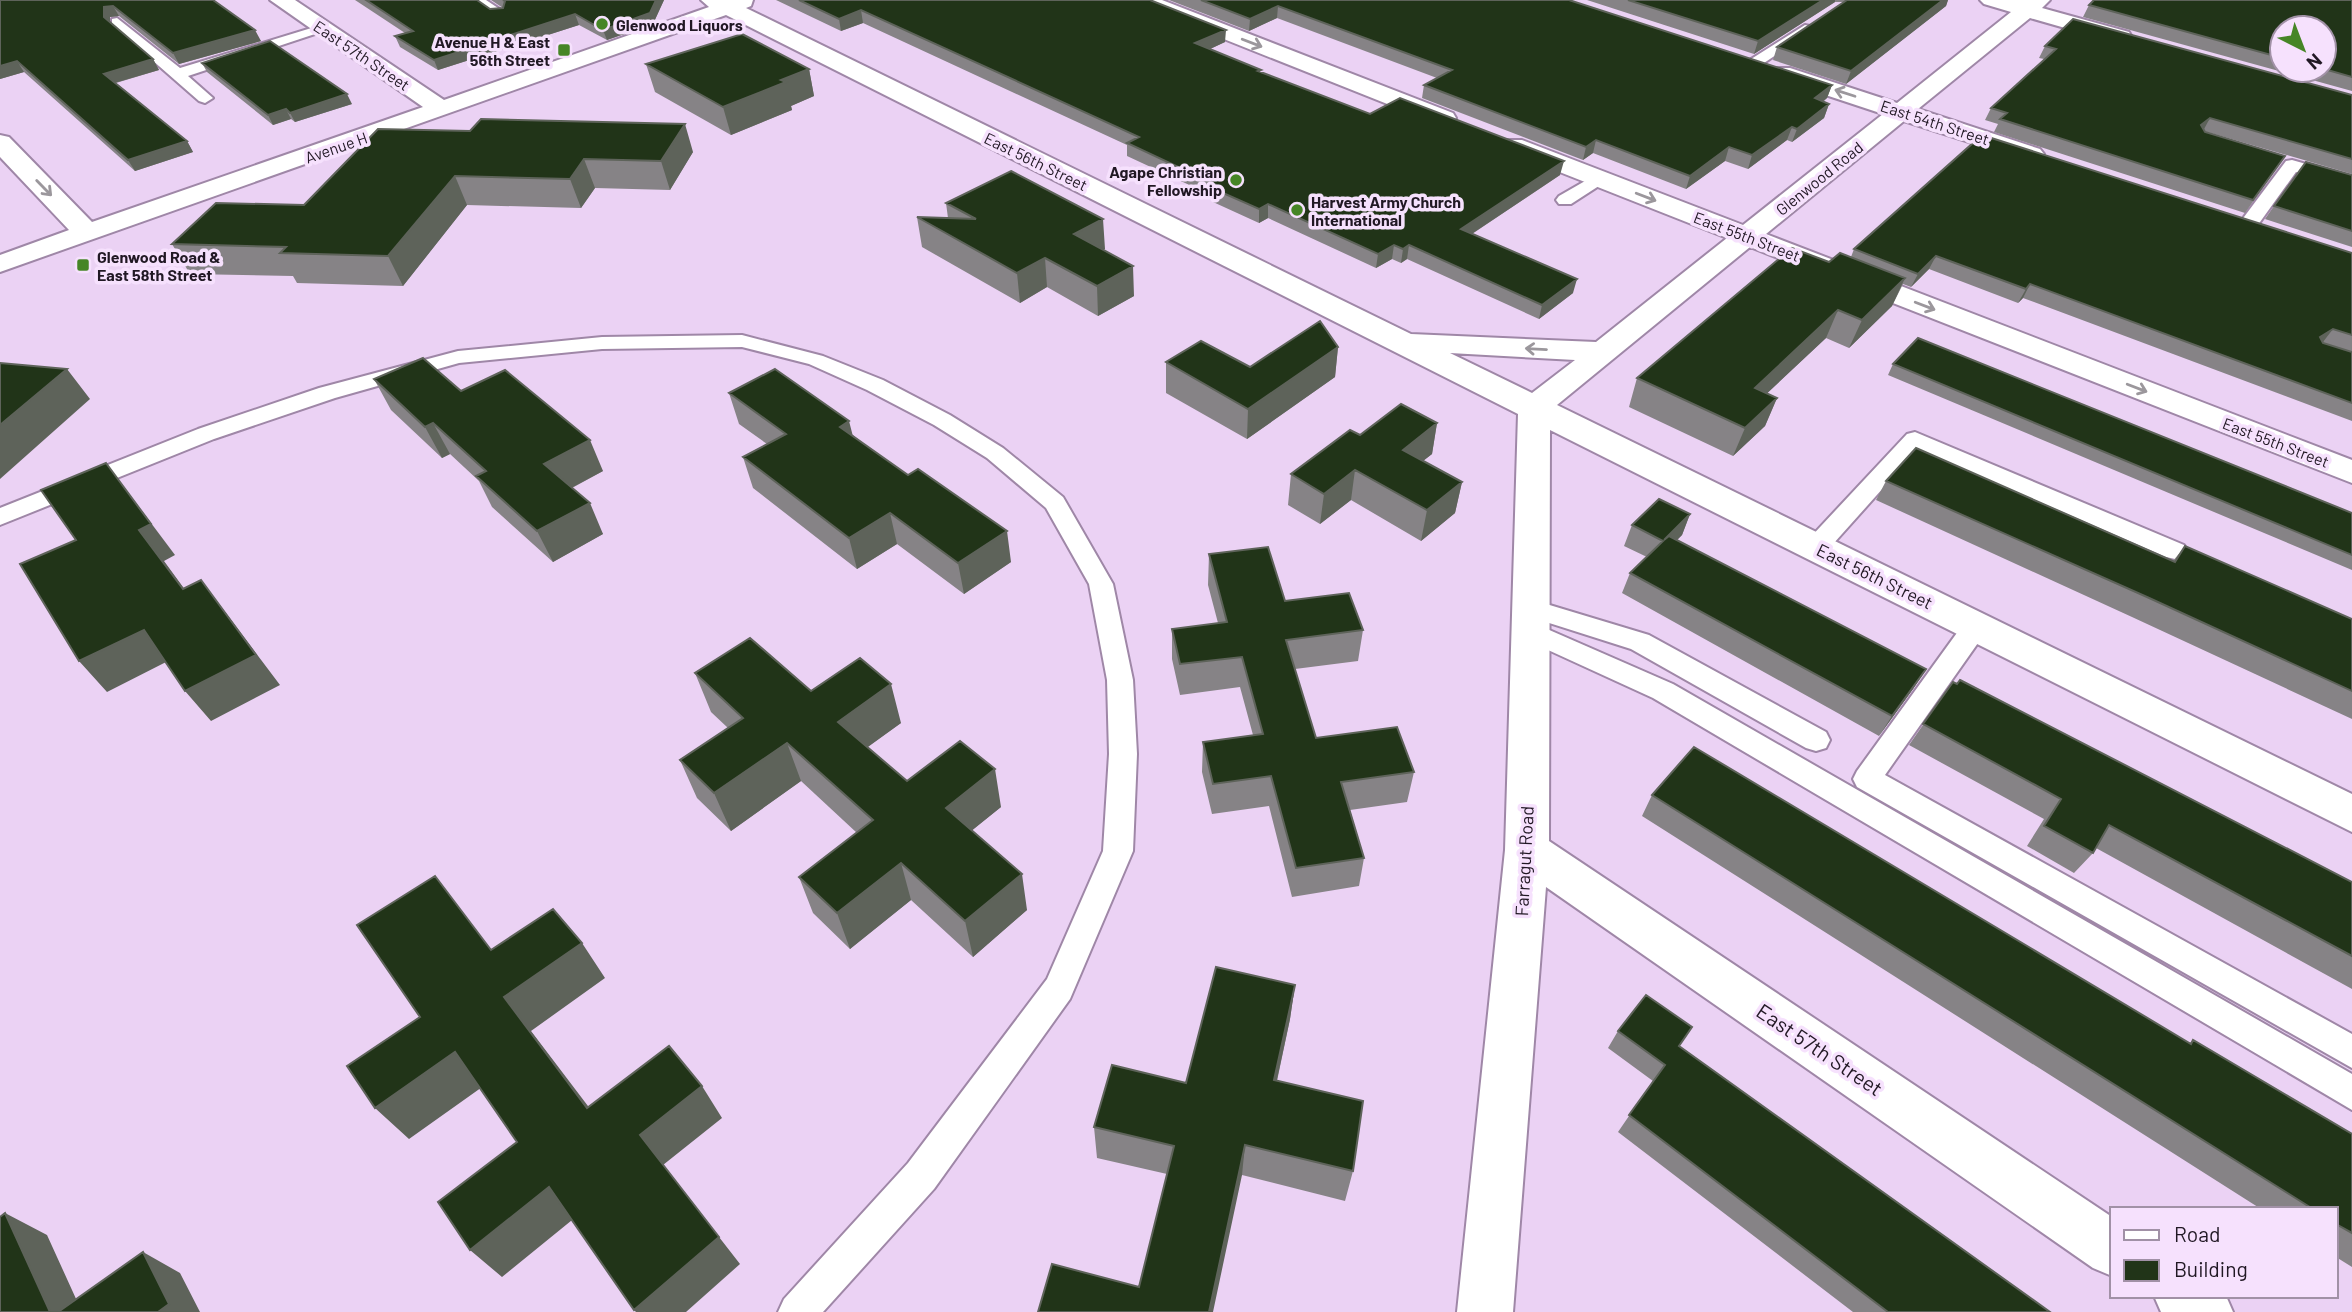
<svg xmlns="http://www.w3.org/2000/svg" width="2352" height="1312" viewBox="0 0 2352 1312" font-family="Barlow,sans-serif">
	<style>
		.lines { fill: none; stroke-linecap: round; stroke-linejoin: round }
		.service-casing { stroke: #9f87a7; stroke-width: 4 }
		.minor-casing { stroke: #9f87a7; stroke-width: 4 }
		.service { fill: #fff; fill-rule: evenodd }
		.minor { fill: #fff; fill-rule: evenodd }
		.wall { fill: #868386; fill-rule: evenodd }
		.shaded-wall { fill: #5e635a }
		.building { fill: #213418; stroke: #5e635a; stroke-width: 2 }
		.oneway { stroke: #9b979c }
		.poi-dot { fill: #468526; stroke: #f6e1fd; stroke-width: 2.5 }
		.labels { text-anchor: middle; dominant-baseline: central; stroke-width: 7; stroke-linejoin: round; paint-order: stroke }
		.far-poi-label { font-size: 16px; font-weight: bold; fill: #211824; stroke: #f6e1fd; text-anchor: start }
		.far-street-label { font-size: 16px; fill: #211824; stroke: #f6e1fd }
		.street-label { font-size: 18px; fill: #211824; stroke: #f6e1fd }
		.near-street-label { font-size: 21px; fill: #211824; stroke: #f6e1fd }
	</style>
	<rect width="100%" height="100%" fill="#ebd2f4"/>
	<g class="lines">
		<g class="service-casing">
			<path id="service" d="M 469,0 L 486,0 L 507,14 L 505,17 L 495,17 Z
				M 117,18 L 180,68 L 318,26 L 323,25 L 330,29 L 188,76 L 213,98 L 205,103 L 199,101 L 112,25 L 112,19 Z
				M 1805,25 L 1810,26 L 1810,32 L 1758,67 L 1748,67 L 1748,61 Z
				M 2292,160 L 2352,177 L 2352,188 L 2296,172 L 2255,229 L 2241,229 L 2239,225 L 2241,221 L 2286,161 Z
				M 1599,173 L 1608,178 L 1605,182 L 1571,204 L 1559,204 L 1556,200 L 1559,196 Z
				M 742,335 L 823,356 L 883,380 L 950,415 L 1003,448 L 1063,497 L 1113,584 L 1133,680 L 1137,754 L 1133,851 L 1070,999 L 934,1189 L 823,1312 L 778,1312 L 784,1299 L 908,1163 L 1047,979 L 1103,851 L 1109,754 L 1107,680 L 1089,584 L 1046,508 L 987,458 L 934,425 L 867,390 L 809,364 L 742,347 L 602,349 L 459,363 L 335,398 L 214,439 L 0,525 L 0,508 L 198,429 L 319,388 L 458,351 L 602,337 Z
				M 1915,432 L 2184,545 L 2187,551 L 2184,557 L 2175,559 L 2166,557 L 1918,449 L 1825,553 L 1807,553 L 1804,547 L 1807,541 L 1907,434 Z
				M 1533,600 L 1649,635 L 1826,732 L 1830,740 L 1826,748 L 1816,751 L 1806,748 L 1631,649 L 1524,615 L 1520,609 L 1524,603 Z
				M 1976,617 L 1985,619 L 1989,626 L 1985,633 L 1885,775 L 2352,1034 L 2352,1068 L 1857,787 L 1853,779 L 1857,771 L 1967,619 Z
				M 1531,622 L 1673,684 L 2352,1074 L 2352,1110 L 1653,698 L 1522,638 L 1518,631 L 1522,624 Z"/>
		</g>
		<g class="minor-casing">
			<path id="minor" d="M 270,0 L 295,0 L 444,100 L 709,7 L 701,0 L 753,0 L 751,6 L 746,8 L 1411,334 L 1596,342 L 1727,238 L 1504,150 L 1501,145 L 1504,140 L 1522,140 L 1743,225 L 1883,114 L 1774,78 L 1770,73 L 1774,68 L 1790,68 L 1897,103 L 2011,12 L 1984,4 L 1980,0 L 2050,0 L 2042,8 L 2129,32 L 2132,37 L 2121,44 L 2030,18 L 1918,109 L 2040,149 L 2044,154 L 2040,159 L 2022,159 L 1904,121 L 1766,234 L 2352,460 L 2352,483 L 1750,247 L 1557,405 L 2352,794 L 2352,832 L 1550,430 L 1549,841 L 2112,1217 L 2112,1276 L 2093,1268 L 1546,887 L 1513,1312 L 1457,1312 L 1505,850 L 1518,414 L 726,15 L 0,272 L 0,255 L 69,230 L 0,157 L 0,135 L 9,137 L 92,222 L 423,107 ZM 1450,353 L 1575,360 L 1532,393 Z
				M 1132,0 L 1162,0 L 1453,113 L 1456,118 L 1453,123 L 1435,123 L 1136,4 Z
				M 2154,1296 L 2226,1296 L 2233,1312 L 2161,1312 Z"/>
		</g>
		<use href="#service" class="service"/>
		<use href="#minor" class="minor"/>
	</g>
	<path class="wall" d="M 0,0 L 213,0 L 261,41 L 179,64 L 119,16 L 110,17 L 110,22 L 153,59 L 159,70 L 116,83 L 187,141 L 193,152 L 135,171 L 24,72 L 0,79 Z
		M 355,0 L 477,0 L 490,9 L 503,8 L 491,0 L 664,0 L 653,24 L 607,40 L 579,25 L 438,70 L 400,47 L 395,36 L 405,33 Z
		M 776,0 L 1150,0 L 1225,42 L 1210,49 L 1261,70 L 1260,72 L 1370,114 L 1560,175 L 1472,234 L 1573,293 L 1539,319 L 1407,259 L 1401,263 L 1392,259 L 1376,268 L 1268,218 L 1259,223 L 1213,202 L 1213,196 L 1127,156 L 1127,145 L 863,23 L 841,31 Z
		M 1169,0 L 1569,0 L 1832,85 L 1827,98 L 1823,102 L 1829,104 L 1824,118 L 1792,142 L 1787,140 L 1748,169 L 1725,161 L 1686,189 L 1593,153 L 1583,160 L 1422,98 L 1424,85 L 1437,78 L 1277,18 L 1249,31 Z
		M 1587,0 L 1948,0 L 1946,6 L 1846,84 L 1773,60 L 1777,47 L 1842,4 L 1842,2 L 1835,2 L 1754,54 Z
		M 2352,0 L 2352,91 L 2083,17 L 2089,5 ZM 2282,28 L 2324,28 L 2324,70 L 2282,70 Z
		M 2045,46 L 2352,95 L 2352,174 L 2204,131 L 2285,156 L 2245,213 L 1994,132 L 1998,124 L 1985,120 L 1991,108 L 2044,59 L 2039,58 Z
		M 202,63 L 352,104 L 295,122 L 291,119 L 273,125 L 207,72 Z
		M 646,64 L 809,69 L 814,96 L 791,106 L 792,110 L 731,135 L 655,92 Z
		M 378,129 L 693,152 L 670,190 L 595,188 L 581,208 L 467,205 L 403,286 L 297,283 L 293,276 L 190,274 L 172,244 L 304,205 Z
		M 2352,175 L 2352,247 L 2265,219 L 2274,206 Z
		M 946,203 L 1105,249 L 1103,250 L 1134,296 L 1098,316 L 1047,287 L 1020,303 L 922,247 L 917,217 L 948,218 Z
		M 1854,249 L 2352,253 L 2352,421 L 2023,298 L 2018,303 L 1929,269 L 1911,287 L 1903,284 L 1892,306 L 1849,348 L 1826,338 L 1767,393 L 1777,398 L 1765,426 L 1733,456 L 1629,407 L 1637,378 L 1829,262 L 1851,257 Z
		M 1338,347 L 1335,377 L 1247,439 L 1166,393 L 1166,362 L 1250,367 Z
		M 1893,364 L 2352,513 L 2352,570 L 1888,375 Z
		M 374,379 L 461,391 L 603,471 L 572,488 L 603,534 L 553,562 L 492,507 L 479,481 L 450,454 L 442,458 L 391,410 Z
		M 729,393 L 853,435 L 1011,562 L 964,594 L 897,544 L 857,569 L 753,488 L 743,457 L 767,444 L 739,424 Z
		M 1437,423 L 1432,454 L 1423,461 L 1462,482 L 1455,513 L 1421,541 L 1351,500 L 1320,524 L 1288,505 L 1291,474 L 1360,435 Z
		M 1886,481 L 2173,561 L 2185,546 L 2352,619 L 2352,719 L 2132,617 L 1876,500 Z
		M 1690,514 L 1682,535 L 1677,540 L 1926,669 L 1913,689 L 1879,736 L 1622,593 L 1630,573 L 1647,557 L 1624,546 L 1632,525 Z
		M 1209,554 L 1285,601 L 1363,630 L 1358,661 L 1295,669 L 1316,738 L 1414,772 L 1407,802 L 1350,810 L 1364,858 L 1359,886 L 1292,897 L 1269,806 L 1212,814 L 1202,772 L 1203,742 L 1253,735 L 1240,687 L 1180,695 L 1172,659 L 1172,629 L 1218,623 L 1208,585 Z
		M 695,673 L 811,691 L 901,723 L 867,747 L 907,781 L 1001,807 L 972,830 L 1027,910 L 973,957 L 911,900 L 850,949 L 813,913 L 799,877 L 857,833 L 801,781 L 731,831 L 697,798 L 680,760 L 728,728 L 711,712 Z
		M 1953,682 L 2352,882 L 2352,989 L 2096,848 L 2093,853 L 2074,873 L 2027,846 L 2044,819 L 1909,745 Z
		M 1652,795 L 2190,1043 L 2193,1040 L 2352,1134 L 2352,1267 L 2336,1257 L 2336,1209 L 2261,1209 L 1642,816 Z
		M 1295,985 L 1290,1019 L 1277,1081 L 1353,1171 L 1345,1201 L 1242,1175 L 1139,1287 L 1167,1174 L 1097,1158 L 1094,1127 L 1186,1083 Z
		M 1618,1031 L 1680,1047 L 2050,1312 L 1853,1312 L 1618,1132 L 1653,1081 L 1608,1048 Z"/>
	<path class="shaded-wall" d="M 656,0 L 664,0 L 653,24 L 607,40 L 603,30 Z
		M 1823,0 L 1835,0 L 1835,2 L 1754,54 L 1758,41 Z
		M 1943,0 L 1948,0 L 1946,6 L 1846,84 L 1851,71 Z
		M 113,6 L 119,16 L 110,17 L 110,27 L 104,17 L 104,7 Z
		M 1278,6 L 1277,18 L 1249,31 L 1250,19 Z
		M 861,10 L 863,23 L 841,31 L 839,19 Z
		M 575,14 L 579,25 L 438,70 L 434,60 Z
		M 255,30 L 261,41 L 179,64 L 173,53 Z
		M 1226,30 L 1225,42 L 1195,56 L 1195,43 Z
		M 153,59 L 159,70 L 111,84 L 104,74 Z
		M 17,61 L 24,72 L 0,79 L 0,66 Z
		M 809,69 L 814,96 L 791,106 L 792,110 L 731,135 L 723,107 L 781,80 Z
		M 1832,85 L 1827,98 L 1810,111 L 1815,98 Z
		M 347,94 L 352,104 L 295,122 L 290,113 Z
		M 1829,104 L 1824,118 L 1792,142 L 1797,129 Z
		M 286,109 L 291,119 L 273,125 L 268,115 Z
		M 2210,118 L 2203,131 L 2201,125 Z
		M 685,124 L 693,152 L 670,190 L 661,161 Z
		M 1792,127 L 1787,140 L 1748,169 L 1752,155 Z
		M 1596,140 L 1593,153 L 1583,160 L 1586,147 Z
		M 187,141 L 193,152 L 135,171 L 128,160 Z
		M 1729,147 L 1725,161 L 1686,189 L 1690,176 Z
		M 584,159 L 595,188 L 581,208 L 570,179 Z
		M 1564,161 L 1560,175 L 1458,243 L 1461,229 Z
		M 455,176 L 467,205 L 403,286 L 388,256 Z
		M 1268,204 L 1268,218 L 1259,223 L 1259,209 Z
		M 1103,219 L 1105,249 L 1076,264 L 1074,234 Z
		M 1394,245 L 1392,259 L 1376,268 L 1378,254 Z
		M 1409,245 L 1407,259 L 1401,263 L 1403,249 Z
		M 1936,256 L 1929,269 L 1911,287 L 1918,274 Z
		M 1045,258 L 1047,287 L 1020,303 L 1017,273 Z
		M 1133,266 L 1134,296 L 1098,316 L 1097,286 Z
		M 1905,278 L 1892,306 L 1849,348 L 1862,320 Z
		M 1577,279 L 1573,293 L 1539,319 L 1542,305 Z
		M 2030,284 L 2023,298 L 2018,303 L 2026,289 Z
		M 1838,310 L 1826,338 L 1743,416 L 1755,388 Z
		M 2333,329 L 2323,342 L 2320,337 Z
		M 1338,347 L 1335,377 L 1247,439 L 1248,409 Z
		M 67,369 L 90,399 L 0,479 L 0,425 Z
		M 1777,398 L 1765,426 L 1733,456 L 1745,428 Z
		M 849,421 L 857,452 L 840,427 Z
		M 433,423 L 450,454 L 442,458 L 425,427 Z
		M 1437,423 L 1432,454 L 1397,481 L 1403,450 Z
		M 590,440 L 603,471 L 558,495 L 544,464 Z
		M 106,463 L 175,555 L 164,561 L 207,620 L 183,589 L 139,530 Z
		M 1355,470 L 1351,500 L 1320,524 L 1324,494 Z
		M 1462,482 L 1455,513 L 1421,541 L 1427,510 Z
		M 590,503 L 603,534 L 553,562 L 537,531 Z
		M 890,513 L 897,544 L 857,569 L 849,538 Z
		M 1690,514 L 1682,535 L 1657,560 L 1664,540 Z
		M 1007,531 L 1011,562 L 964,594 L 958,563 Z
		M 201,580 L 280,685 L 211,721 L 185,691 Z
		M 144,630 L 170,660 L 107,692 L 79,661 Z
		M 1926,669 L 1913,689 L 1879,736 L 1892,716 Z
		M 891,684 L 901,723 L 850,760 L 838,722 Z
		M 787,743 L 801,781 L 731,831 L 714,793 Z
		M 995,769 L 1001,807 L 954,845 L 946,808 Z
		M 901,863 L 911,900 L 850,949 L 837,913 Z
		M 1022,874 L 1027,910 L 973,957 L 965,921 Z
		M 582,943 L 605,978 L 531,1031 L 613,1139 L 587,1108 L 504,997 Z
		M 1295,985 L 1290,1019 L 1270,1112 L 1274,1080 Z
		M 455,1052 L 485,1085 L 409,1139 L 375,1108 Z
		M 702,1086 L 722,1118 L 663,1165 L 640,1135 Z
		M 1245,1145 L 1242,1175 L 1213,1312 L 1209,1312 Z
		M 549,1187 L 577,1216 L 502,1277 L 470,1250 Z
		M 5,1213 L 47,1235 L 82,1312 L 50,1312 Z
		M 719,1237 L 740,1264 L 686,1312 L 636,1312 L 634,1310 Z
		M 143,1252 L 180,1273 L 200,1312 L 158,1312 Z"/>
	<path class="building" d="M 0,0 L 213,0 L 255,30 L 173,53 L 113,6 L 104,7 L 104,17 L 153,59 L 104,74 L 187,141 L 128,160 L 17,61 L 0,66 Z
		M 366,0 L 477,0 L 490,9 L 503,8 L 505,1 L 503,0 L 656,0 L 650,13 L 603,30 L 575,14 L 434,60 L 395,36 L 413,31 Z
		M 799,0 L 1150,0 L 1226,30 L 1195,43 L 1261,70 L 1258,71 L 1370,114 L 1400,98 L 1564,161 L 1461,229 L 1577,279 L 1542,305 L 1409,245 L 1403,249 L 1394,245 L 1378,254 L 1268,204 L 1259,209 L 1214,189 L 1219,186 L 1127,143 L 1139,137 L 861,10 L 839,19 Z
		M 1201,0 L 1569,0 L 1832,85 L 1815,98 L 1829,104 L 1797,129 L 1792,127 L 1752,155 L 1729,147 L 1690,176 L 1596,140 L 1586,147 L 1424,85 L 1452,70 L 1278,6 L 1250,19 Z
		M 1628,0 L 1823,0 L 1758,41 Z
		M 1847,0 L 1943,0 L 1851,71 L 1777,47 Z
		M 2094,0 L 2352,0 L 2352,77 L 2324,69 L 2324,28 L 2282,28 L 2282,58 L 2089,5 Z
		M 2073,19 L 2352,95 L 2352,159 L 2210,118 L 2201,125 L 2205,132 L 2285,156 L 2253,200 L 2000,119 L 2007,113 L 1991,108 L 2056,49 L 2045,46 Z
		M 742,34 L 809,69 L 781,80 L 786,82 L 723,107 L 646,64 Z
		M 270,41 L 347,94 L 290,113 L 286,109 L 268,115 L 202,63 Z
		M 481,119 L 685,124 L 661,161 L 584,159 L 570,179 L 455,176 L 388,256 L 280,253 L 286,247 L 172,244 L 216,203 L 304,205 L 378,129 L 470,131 Z
		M 1982,135 L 2352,253 L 2352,335 L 2333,329 L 2320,337 L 2323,343 L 2352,352 L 2352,403 L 2030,284 L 2026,289 L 1936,256 L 1918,274 L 1854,249 Z
		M 2306,162 L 2352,175 L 2352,231 L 2274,206 Z
		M 1011,171 L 1103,219 L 1074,234 L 1133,266 L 1097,286 L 1045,258 L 1017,273 L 917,217 L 976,219 L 946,203 Z
		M 1792,248 L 1829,262 L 1840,253 L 1905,278 L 1862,320 L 1838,310 L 1755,388 L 1777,398 L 1745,428 L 1637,378 Z
		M 1320,321 L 1338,347 L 1248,409 L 1166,362 L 1201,341 L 1250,367 Z
		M 1918,338 L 2352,513 L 2352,555 L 1893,364 Z
		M 423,358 L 461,391 L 505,370 L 590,440 L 544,464 L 590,503 L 537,531 L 476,476 L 486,471 L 433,423 L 425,427 L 374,379 Z
		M 0,363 L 67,369 L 0,425 Z
		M 775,369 L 849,421 L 840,427 L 908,475 L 918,469 L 1007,531 L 958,563 L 890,513 L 849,538 L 743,457 L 786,434 L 729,393 Z
		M 1401,404 L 1437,423 L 1403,450 L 1462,482 L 1427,510 L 1355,470 L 1324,494 L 1291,474 L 1350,430 L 1360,435 Z
		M 1916,448 L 2175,562 L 2185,546 L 2352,619 L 2352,691 L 2147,597 L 1886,481 Z
		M 106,463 L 151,524 L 139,530 L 183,589 L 201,580 L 256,655 L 185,691 L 144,630 L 79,661 L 20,564 L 76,540 L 41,490 Z
		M 1659,499 L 1690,514 L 1664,540 L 1669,536 L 1926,669 L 1892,716 L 1630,573 L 1663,541 L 1632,525 Z
		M 1268,547 L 1285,601 L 1349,593 L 1363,630 L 1286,640 L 1316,738 L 1397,727 L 1414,772 L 1341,782 L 1364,858 L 1296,868 L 1271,776 L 1213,784 L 1203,742 L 1263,734 L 1242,657 L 1180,664 L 1172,629 L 1227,622 L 1209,554 Z
		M 750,638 L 811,691 L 860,658 L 891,684 L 838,722 L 907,781 L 960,741 L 995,769 L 946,808 L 1022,874 L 965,921 L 901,863 L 837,913 L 799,877 L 873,820 L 787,743 L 714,793 L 680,760 L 743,718 L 695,673 Z
		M 1960,680 L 2352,882 L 2352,956 L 2109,825 L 2093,853 L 2044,826 L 2061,799 L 1923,724 L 1953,682 L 1957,684 Z
		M 1694,747 L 2191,1044 L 2193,1040 L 2352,1134 L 2352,1233 L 2336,1224 L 2336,1209 L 2313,1209 L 1652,795 Z
		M 435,876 L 491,950 L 553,909 L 582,943 L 504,997 L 587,1108 L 669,1046 L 702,1086 L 640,1135 L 719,1237 L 634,1310 L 549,1187 L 470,1250 L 438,1202 L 517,1142 L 455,1052 L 375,1108 L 347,1066 L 420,1017 L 357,925 Z
		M 1216,967 L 1295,985 L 1274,1080 L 1363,1101 L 1353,1171 L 1245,1145 L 1209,1312 L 1038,1312 L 1052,1264 L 1139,1287 L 1174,1146 L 1094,1127 L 1112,1065 L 1186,1083 Z
		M 1646,995 L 1692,1027 L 1679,1046 L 2050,1312 L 1888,1312 L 1629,1115 L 1665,1065 L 1618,1031 Z
		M 5,1213 L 50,1312 L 0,1312 L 0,1217 Z
		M 143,1252 L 169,1304 L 158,1312 L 58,1312 Z"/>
	<defs><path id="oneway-shaft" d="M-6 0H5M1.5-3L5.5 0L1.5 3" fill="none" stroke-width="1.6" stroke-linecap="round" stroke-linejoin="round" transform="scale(1.75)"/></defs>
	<g class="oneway">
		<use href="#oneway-shaft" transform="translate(1252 43) rotate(21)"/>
		<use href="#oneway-shaft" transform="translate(1845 93) rotate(-162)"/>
		<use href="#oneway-shaft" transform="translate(44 188) rotate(46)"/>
		<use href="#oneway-shaft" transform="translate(1646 197) rotate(21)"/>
		<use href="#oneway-shaft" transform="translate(1925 306) rotate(21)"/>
		<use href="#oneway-shaft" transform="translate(1536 349) rotate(-177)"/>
		<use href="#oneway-shaft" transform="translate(2137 388) rotate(21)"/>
	</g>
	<g class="poi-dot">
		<circle cx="602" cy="24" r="7"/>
		<rect x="557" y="43" width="14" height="14" rx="3.5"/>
		<circle cx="1236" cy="180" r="7"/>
		<circle cx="1297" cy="210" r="7"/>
		<rect x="76" y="258" width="14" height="14" rx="3.5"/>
	</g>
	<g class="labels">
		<g class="far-poi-label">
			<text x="616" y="24">Glenwood Liquors</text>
			<text x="550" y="41" text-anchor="end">Avenue H &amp; East<tspan x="550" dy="18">56th Street</tspan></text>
			<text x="1222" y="171" text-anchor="end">Agape Christian<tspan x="1222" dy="18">Fellowship</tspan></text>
			<text x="1311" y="201">Harvest Army Church<tspan x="1311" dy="18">International</tspan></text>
			<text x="97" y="256">Glenwood Road &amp;<tspan x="97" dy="18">East 58th Street</tspan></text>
		</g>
		<g class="far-street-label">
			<text transform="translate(362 55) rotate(34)">East 57th Street</text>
			<text transform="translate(1935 122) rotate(18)">East 54th Street</text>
			<text transform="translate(336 147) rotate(-19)">Avenue H</text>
			<text transform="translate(1036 161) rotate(26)">East 56th Street</text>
			<text transform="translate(1819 178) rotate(-39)">Glenwood Road</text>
			<text transform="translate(1747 236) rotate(21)">East 55th Street</text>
			<text transform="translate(2276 442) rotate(21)">East 55th Street</text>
		</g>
		<g class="street-label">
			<text transform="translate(1875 576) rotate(26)">East 56th Street</text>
			<text transform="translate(1524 861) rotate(-87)">Farragut Road</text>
		</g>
		<g class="near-street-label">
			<text transform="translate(1820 1049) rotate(34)">East 57th Street</text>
		</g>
	</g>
	<rect x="2110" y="1207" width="228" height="91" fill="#f6e1fd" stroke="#a191a6" stroke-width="2"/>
	<rect x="2124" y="1230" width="35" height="10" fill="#ffffff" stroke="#a191a6" stroke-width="2"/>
	<text x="2174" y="1242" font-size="21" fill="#211824">Road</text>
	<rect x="2124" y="1260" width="35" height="21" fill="#213418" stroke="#a191a6" stroke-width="2"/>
	<text x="2174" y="1277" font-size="21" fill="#211824">Building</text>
	<g transform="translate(2303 49) rotate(138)"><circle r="33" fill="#f6e1fd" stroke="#a191a6" stroke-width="2"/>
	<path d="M0-5L12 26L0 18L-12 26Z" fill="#468526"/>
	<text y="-10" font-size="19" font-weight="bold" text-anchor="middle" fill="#211824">N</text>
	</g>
</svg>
